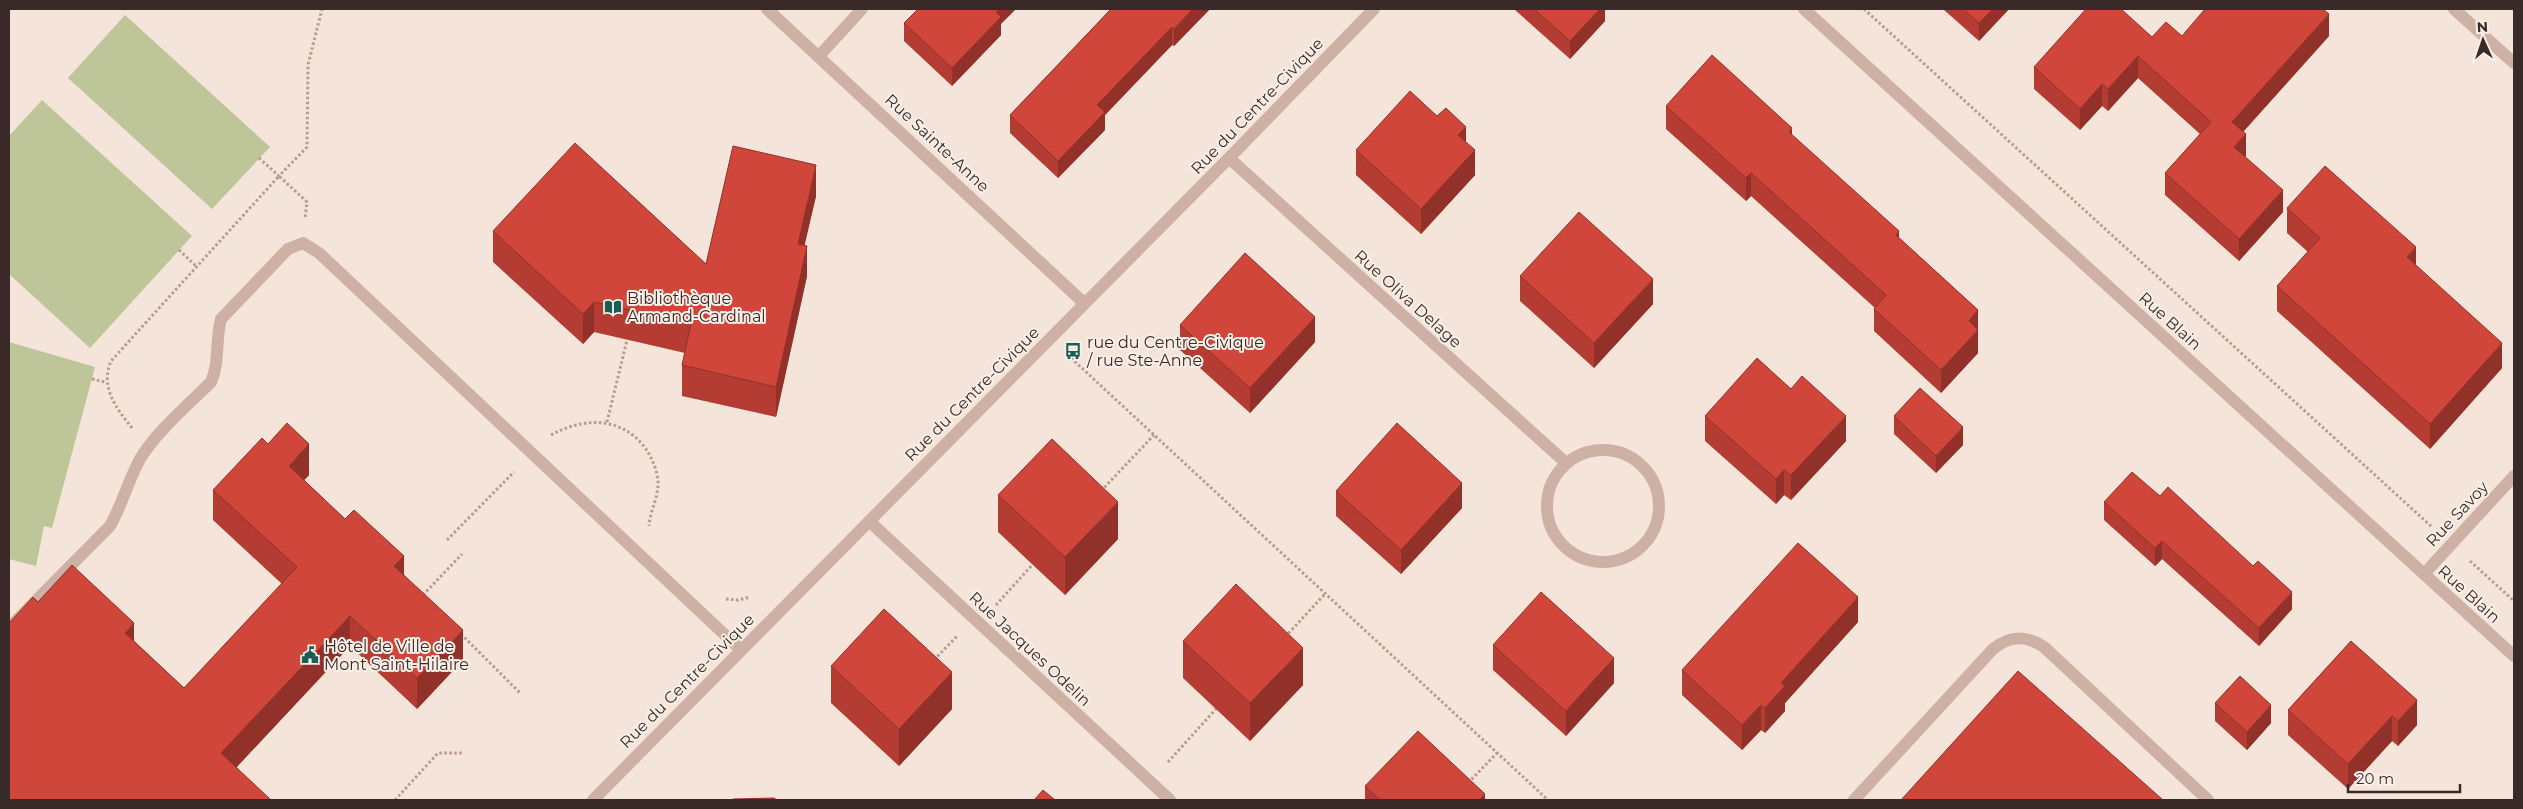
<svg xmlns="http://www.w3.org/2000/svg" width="2523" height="809" viewBox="0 0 2523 809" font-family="Montserrat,sans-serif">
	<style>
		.pitch { fill: #bec599 }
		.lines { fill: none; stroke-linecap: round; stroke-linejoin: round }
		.path { stroke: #ba9a8f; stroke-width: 3; stroke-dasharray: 2.5 2.5; stroke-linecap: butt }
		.service { stroke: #ceb1a5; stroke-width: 12 }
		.minor { stroke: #ceb1a5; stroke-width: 12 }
		.wall { fill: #b43c33 }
		.shaded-wall { fill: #923129 }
		.building { fill: #d1463b; stroke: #923129 }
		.labels { text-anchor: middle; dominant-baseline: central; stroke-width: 4; stroke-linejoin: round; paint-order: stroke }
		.street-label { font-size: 16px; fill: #392a27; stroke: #fbefe7 }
		.poi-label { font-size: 16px; fill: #392a27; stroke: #fbefe7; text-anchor: start }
	</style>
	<rect width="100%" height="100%" fill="#f4e4da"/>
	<path class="pitch" d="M 125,15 L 270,147 L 212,209 L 68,78 Z
		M 42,100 L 192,236 L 90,348 L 9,274 L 9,136 Z
		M 9,342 L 95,367 L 52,528 L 44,526 L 36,566 L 9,559 Z"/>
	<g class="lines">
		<path class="path" d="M 1864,9 L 2432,527
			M 259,158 L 279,176 L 307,147 L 308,65 L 322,9
			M 179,250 L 197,267
			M 1071,358 L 1548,800
			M 92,379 L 105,382
			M 607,422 L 627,340
			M 132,428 C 116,408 100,387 111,361 L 279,176 L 307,202 L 305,219
			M 551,435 C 584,417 622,416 646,449 C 652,458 657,470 658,481 C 659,496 650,511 649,526
			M 1101,491 L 1154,435
			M 447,540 L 514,472
			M 2470,561 L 2514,601
			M 423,595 L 462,554
			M 726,599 L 738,600 L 750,597
			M 996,605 L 1033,564
			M 461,634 L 521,694
			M 1285,637 L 1325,594
			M 934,660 L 957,636
			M 1168,762 L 1216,709
			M 1468,783 L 1497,753
			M 395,800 L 438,753 L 464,753"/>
		<path class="service" d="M 9,628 L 110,526 C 122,505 128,481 140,459 C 156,432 188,405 211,382 C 220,362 215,341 221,319 L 288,249 L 303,243 L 319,253 L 741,650
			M 1854,800 L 1993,649 C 2010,635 2026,635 2044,647 L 2208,800"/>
		<path class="minor" d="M 767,9 L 1084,303
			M 1804,9 L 2514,656
			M 2454,9 L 2514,63
			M 819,56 L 862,9
			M 1229,158 L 1566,463
			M1547 506a56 56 0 1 1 112 0a56 56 0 1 1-112 0Z
			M 869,521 L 1170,800
			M 2424,574 L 2514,476
			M 593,800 L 1229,158 L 1374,9"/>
	</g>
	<path class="wall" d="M 1111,9 L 1210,9 L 1174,46 L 1172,45 L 1105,115 L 1105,130 L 1058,178 L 1010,133 L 1010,115 Z
		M 1514,9 L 1605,9 L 1605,21 L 1570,59 Z
		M 1943,9 L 2009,9 L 1979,41 Z
		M 904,23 L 1001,24 L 1001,35 L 952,86 L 904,41 Z
		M 2182,36 L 2329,36 L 2243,132 L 2246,156 L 2245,157 L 2283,212 L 2239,261 L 2165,195 L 2165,173 L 2200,134 L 2138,78 L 2108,111 L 2102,106 L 2080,130 L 2034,89 L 2034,67 L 2152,37 Z
		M 1666,106 L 1792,135 L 1899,238 L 1978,310 L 1978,353 L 1941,393 L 1874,331 L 1874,309 L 1875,308 L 1751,196 L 1746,201 L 1666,129 Z
		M 1466,142 L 1475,175 L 1421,234 L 1356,175 L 1356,150 Z
		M 816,196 L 804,245 L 807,276 L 776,417 L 682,396 L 682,365 L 685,353 L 594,332 L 583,344 L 493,262 L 493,231 L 706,264 Z
		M 2287,208 L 2416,266 L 2502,368 L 2430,449 L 2277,311 L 2277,286 L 2308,252 L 2287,233 Z
		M 1520,276 L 1653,304 L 1594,368 L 1520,301 Z
		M 1180,325 L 1315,342 L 1250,413 L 1180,350 Z
		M 1705,416 L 1846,441 L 1791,500 L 1784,495 L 1776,504 L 1705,441 Z
		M 1894,416 L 1963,445 L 1936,473 L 1894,434 Z
		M 309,475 L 304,480 L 404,575 L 463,660 L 417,709 L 350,646 L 236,767 L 38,602 L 134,641 L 184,688 L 282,584 L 213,520 L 213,490 Z
		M 1336,491 L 1462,508 L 1401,574 L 1336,516 Z
		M 998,495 L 1118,539 L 1065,595 L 998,532 Z
		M 2104,502 L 2292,609 L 2259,646 L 2162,559 L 2155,566 L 2104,520 Z
		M 1858,622 L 1785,703 L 1785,711 L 1765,733 L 1761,730 L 1742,750 L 1682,695 L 1682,670 Z
		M 1183,641 L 1303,685 L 1250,741 L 1183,678 Z
		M 2351,641 L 2417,725 L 2398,746 L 2392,741 L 2348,789 L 2288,735 L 2288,710 Z
		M 1493,645 L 1614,683 L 1566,736 L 1493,670 Z
		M 831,666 L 952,709 L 899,766 L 831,703 Z
		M 2215,703 L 2271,723 L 2247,750 L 2215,721 Z
		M 1365,786 L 1485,800 L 1365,800 Z"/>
	<path class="shaded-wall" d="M 999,9 L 1016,9 L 1001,24 L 1001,35 L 952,86 L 952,68 Z
		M 1193,9 L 1210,9 L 1174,46 L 1174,29 Z
		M 1600,9 L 1605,9 L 1605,21 L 1570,59 L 1570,41 Z
		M 1993,9 L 2009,9 L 1979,41 L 1979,23 Z
		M 2329,14 L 2329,36 L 2232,144 L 2232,122 Z
		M 1172,27 L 1172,45 L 1105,115 L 1105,130 L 1058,178 L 1058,161 L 1097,105 Z
		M 2138,56 L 2138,78 L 2108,111 L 2108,89 Z
		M 2102,84 L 2102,106 L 2080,130 L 2080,109 Z
		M 1466,127 L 1466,151 L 1458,135 Z
		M 1792,128 L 1792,151 L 1789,132 Z
		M 2246,134 L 2246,156 L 2234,169 L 2234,147 Z
		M 1475,150 L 1475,175 L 1421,234 L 1421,209 Z
		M 816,165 L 816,196 L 798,274 L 798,244 Z
		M 1751,173 L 1751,196 L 1746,201 L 1746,178 Z
		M 2283,190 L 2283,212 L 2239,261 L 2239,239 Z
		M 1899,231 L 1899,254 L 1896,235 Z
		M 807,246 L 807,276 L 776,417 L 776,387 Z
		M 2416,247 L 2416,272 L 2407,257 Z
		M 1653,279 L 1653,304 L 1594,368 L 1594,343 Z
		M 594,302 L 594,332 L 583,344 L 583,314 Z
		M 1978,310 L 1978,353 L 1941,393 L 1941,370 L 1969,321 Z
		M 1315,317 L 1315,342 L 1250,413 L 1250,388 Z
		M 2502,343 L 2502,368 L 2430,449 L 2430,424 Z
		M 1846,416 L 1846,441 L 1791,500 L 1791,475 Z
		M 1963,427 L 1963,445 L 1936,473 L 1936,456 Z
		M 309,444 L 309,475 L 289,496 L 289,466 Z
		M 1784,470 L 1784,495 L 1776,504 L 1776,479 Z
		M 1462,483 L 1462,508 L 1401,574 L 1401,550 Z
		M 1118,502 L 1118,539 L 1065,595 L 1065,557 Z
		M 2162,541 L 2162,559 L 2155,566 L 2155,548 Z
		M 404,556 L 404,587 L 394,566 Z
		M 2292,592 L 2292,609 L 2259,646 L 2259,628 Z
		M 1858,597 L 1858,622 L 1785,703 L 1785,711 L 1765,733 L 1765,708 L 1781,683 Z
		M 350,616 L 350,646 L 221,784 L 221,753 Z
		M 134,623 L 134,653 L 125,633 Z
		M 463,630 L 463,660 L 417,709 L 417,678 Z
		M 1303,648 L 1303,685 L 1250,741 L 1250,703 Z
		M 1614,658 L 1614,683 L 1566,736 L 1566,711 Z
		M 952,672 L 952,709 L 899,766 L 899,729 Z
		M 2417,700 L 2417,725 L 2398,746 L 2398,721 Z
		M 1761,705 L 1761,730 L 1742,750 L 1742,725 Z
		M 2271,705 L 2271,723 L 2247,750 L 2247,732 Z
		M 2392,716 L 2392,741 L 2348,789 L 2348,764 Z
		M 1485,794 L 1485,800 L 1479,800 Z"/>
	<path class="building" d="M 918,9 L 999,9 L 996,12 L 1001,17 L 952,68 L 904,23 Z
		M 1111,9 L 1193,9 L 1174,29 L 1172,27 L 1097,105 L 1105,112 L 1058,161 L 1010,115 Z
		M 1534,9 L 1600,9 L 1570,41 Z
		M 1963,9 L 1993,9 L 1979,23 Z
		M 2086,9 L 2121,9 L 2152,37 L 2166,22 L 2182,36 L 2205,9 L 2323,9 L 2329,14 L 2232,122 L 2246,134 L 2234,147 L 2283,190 L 2239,239 L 2165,173 L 2211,122 L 2138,56 L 2108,89 L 2102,84 L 2080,109 L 2034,67 Z
		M 1712,55 L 1792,128 L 1789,132 L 1899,231 L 1896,235 L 1978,310 L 1969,321 L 1978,330 L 1941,370 L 1874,309 L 1886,295 L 1751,173 L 1746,178 L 1666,106 Z
		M 1410,91 L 1437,116 L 1446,108 L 1466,127 L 1458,135 L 1475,150 L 1421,209 L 1356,150 Z
		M 575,143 L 706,264 L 733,146 L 816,165 L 798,244 L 807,246 L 776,387 L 682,365 L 691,324 L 594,302 L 583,314 L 493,231 Z
		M 2325,166 L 2416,247 L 2407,257 L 2502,343 L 2430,424 L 2277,286 L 2320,238 L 2287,208 Z
		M 1579,212 L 1653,279 L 1594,343 L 1520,276 Z
		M 1245,253 L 1315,317 L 1250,388 L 1180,325 Z
		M 1757,358 L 1791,389 L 1802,376 L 1846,416 L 1791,475 L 1784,470 L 1776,479 L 1705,416 Z
		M 1920,388 L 1963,427 L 1936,456 L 1894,416 Z
		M 287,423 L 309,444 L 289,466 L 345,519 L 354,510 L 404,556 L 394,566 L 463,630 L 417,678 L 350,616 L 221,753 L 271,800 L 9,800 L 9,623 L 33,597 L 38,602 L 72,565 L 134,623 L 125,633 L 184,688 L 297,567 L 213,490 L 262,438 L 268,444 Z
		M 1397,423 L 1462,483 L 1401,550 L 1336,491 Z
		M 1052,439 L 1118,502 L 1065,557 L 998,495 Z
		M 2132,472 L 2160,496 L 2168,487 L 2253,566 L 2258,561 L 2292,592 L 2259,628 L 2162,541 L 2155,548 L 2104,502 Z
		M 1798,543 L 1858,597 L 1781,683 L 1785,686 L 1765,708 L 1761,705 L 1742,725 L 1682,670 Z
		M 1236,584 L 1303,648 L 1250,703 L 1183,641 Z
		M 1541,592 L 1614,658 L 1566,711 L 1493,645 Z
		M 884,609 L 952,672 L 899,729 L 831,666 Z
		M 2351,641 L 2417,700 L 2398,721 L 2392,716 L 2348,764 L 2288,710 Z
		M 2018,671 L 2163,800 L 1901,800 Z
		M 2240,676 L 2271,705 L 2247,732 L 2215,703 Z
		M 1418,731 L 1485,794 L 1479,800 L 1380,800 L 1365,786 Z
		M 1043,790 L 1055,800 L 1034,800 Z
		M 774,798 L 777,800 L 732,800 L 733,799 Z"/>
	<defs>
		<g id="library-bare" transform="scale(1.35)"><path d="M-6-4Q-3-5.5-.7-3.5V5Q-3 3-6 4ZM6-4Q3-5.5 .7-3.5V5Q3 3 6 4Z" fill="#185e57" stroke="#fbefe7" stroke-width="2.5" paint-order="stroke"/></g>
		<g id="bus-bare" transform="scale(1.35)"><path d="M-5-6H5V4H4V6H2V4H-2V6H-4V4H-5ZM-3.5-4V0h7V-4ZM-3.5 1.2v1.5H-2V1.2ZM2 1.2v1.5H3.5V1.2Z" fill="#185e57" stroke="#fbefe7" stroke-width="2.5" paint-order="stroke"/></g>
		<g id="civic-bare" transform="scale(1.35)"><path d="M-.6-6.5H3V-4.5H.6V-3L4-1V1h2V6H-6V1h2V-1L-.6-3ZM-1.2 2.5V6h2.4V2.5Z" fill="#185e57" stroke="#fbefe7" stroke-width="2.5" paint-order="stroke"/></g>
	</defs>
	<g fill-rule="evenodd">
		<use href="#library-bare" x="613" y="307"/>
		<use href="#bus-bare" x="1073" y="351"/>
		<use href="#civic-bare" x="310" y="655"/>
	</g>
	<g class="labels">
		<g class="street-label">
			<text transform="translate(1257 106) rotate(-46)">Rue du Centre-Civique</text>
			<text transform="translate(937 143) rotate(43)">Rue Sainte-Anne</text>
			<text transform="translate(1408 299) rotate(42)">Rue Oliva Delage</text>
			<text transform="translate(2170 321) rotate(42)">Rue Blain</text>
			<text transform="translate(972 394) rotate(-45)">Rue du Centre-Civique</text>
			<text transform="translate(2457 514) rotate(-47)">Rue Savoy</text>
			<text transform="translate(2469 594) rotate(42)">Rue Blain</text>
			<text transform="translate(1030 649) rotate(43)">Rue Jacques Odelin</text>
			<text transform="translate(687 681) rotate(-45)">Rue du Centre-Civique</text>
		</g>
		<g class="poi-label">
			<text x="627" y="298">Bibliothèque<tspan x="627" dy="18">Armand-Cardinal</tspan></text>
			<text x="1087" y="342">rue du Centre-Civique<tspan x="1087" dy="18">/ rue Ste-Anne</tspan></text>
			<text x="324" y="646">Hôtel de Ville de<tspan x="324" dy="18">Mont Saint-Hilaire</tspan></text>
		</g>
	</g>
	<rect width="2523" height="809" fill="none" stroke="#392a27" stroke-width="20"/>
	<g transform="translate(2483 40) rotate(357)" stroke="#fbefe7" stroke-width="4" paint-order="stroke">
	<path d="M0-4L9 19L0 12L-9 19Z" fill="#392a27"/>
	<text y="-8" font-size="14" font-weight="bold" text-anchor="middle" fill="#392a27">N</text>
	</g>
	<path d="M2348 784v8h112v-8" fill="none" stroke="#392a27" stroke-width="2.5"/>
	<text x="2356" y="784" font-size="15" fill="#392a27" stroke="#fbefe7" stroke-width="4" paint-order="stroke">20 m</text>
</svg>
